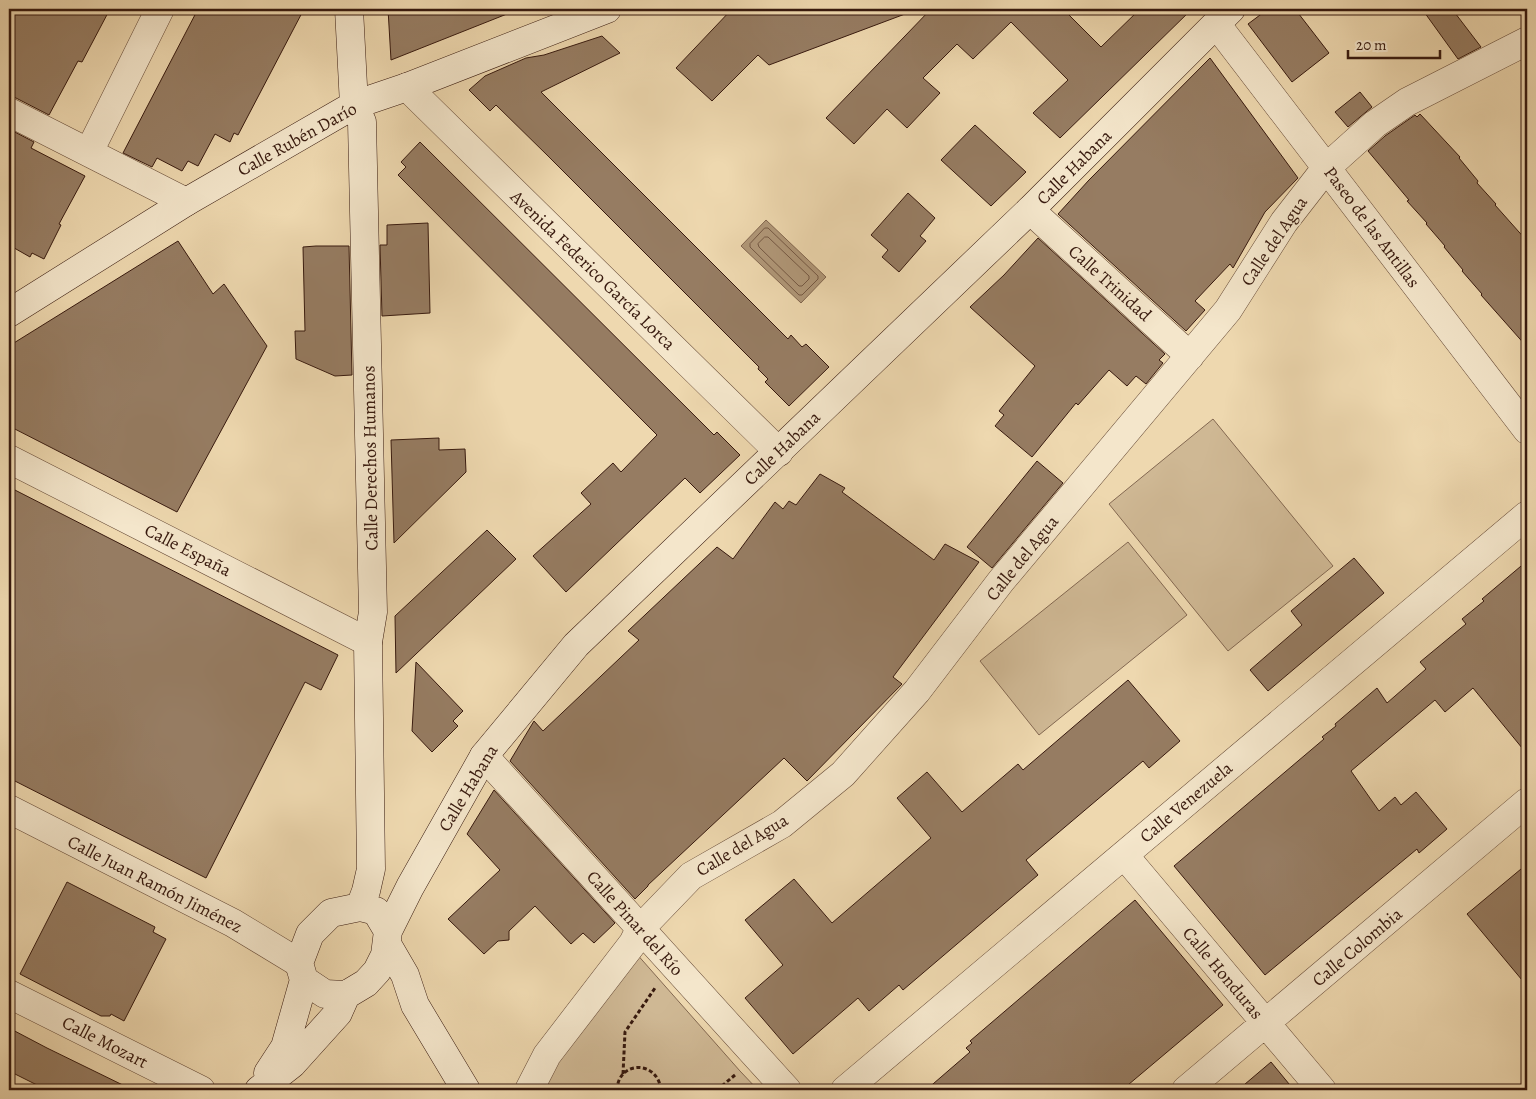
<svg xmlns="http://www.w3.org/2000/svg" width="1536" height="1099" viewBox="0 0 1536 1099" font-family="Alegreya,serif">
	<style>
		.green { fill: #cfb894; stroke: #836851 }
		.water { fill: #b09778; stroke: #80654e }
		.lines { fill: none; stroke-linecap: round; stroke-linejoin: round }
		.shore { stroke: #745843; stroke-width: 1 }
		.building { fill: #967c62; stroke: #37190e }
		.street-casing { stroke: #654936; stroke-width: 29 }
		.secondary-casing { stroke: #37190e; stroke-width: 29 }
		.path { stroke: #37190e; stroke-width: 3; stroke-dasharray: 4 2.5; stroke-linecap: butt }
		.street { stroke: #f4e6cb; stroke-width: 28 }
		.secondary { stroke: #f4e6cb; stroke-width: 28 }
		.labels { text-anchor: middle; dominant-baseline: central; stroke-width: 4; stroke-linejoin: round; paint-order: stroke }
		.street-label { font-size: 18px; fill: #37190e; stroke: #f4e6cb }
	</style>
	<rect width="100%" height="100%" fill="#eed8af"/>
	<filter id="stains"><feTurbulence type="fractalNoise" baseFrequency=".004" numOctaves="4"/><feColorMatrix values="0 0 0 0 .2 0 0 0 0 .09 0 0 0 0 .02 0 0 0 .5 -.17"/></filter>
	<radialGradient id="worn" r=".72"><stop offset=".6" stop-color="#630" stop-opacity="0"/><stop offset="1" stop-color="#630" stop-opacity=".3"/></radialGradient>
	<path class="green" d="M 1213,419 L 1333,566 L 1228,651 L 1109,504 Z
		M 1128,542 L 1187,615 L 1039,735 L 980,661 Z
		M 635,952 L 740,1071 L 758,1090 L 535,1090 Z"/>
	<path class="water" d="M 766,220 L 826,277 L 801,303 L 741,246 Z"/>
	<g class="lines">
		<path class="shore" d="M 765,228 L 768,228 L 818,276 L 818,279 L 802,295 L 799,295 L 750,247 L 750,244 Z
			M 765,237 L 768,237 L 809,276 L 809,279 L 802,286 L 799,286 L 759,247 L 758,244 Z"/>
	</g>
	<path class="building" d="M 9,9 L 110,9 L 82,62 L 78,61 L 49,115 L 16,98 L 9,96 Z
		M 198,9 L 304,9 L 238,135 L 234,133 L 230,142 L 215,134 L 198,166 L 188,161 L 182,171 L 157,158 L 152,167 L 123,153 Z
		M 388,9 L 517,9 L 517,10 L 391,60 Z
		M 732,9 L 913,9 L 913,11 L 769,65 L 758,55 L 712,101 L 676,68 Z
		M 931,9 L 1063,9 L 1101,47 L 1140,9 L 1192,9 L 1060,138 L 1033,113 L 1068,80 L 1011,22 L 973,59 L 957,44 L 923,78 L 940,93 L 907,128 L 887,109 L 854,144 L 826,118 Z
		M 1268,9 L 1295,9 L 1329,53 L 1292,82 L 1248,24 Z
		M 1422,9 L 1452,9 L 1481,47 L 1458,59 Z
		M 602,36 L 620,53 L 541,92 L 788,339 L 791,335 L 802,347 L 806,344 L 829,367 L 789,406 L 765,382 L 768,379 L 758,369 L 759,367 L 547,155 L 496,105 L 490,111 L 469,90 L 485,76 L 526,58 L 544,55 Z
		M 1210,58 L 1298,178 L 1265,212 L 1233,268 L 1230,264 L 1195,301 L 1205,310 L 1186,331 L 1058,214 L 1089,180 Z
		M 1360,92 L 1372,107 L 1348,127 L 1335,112 Z
		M 1420,114 L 1460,157 L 1459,158 L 1478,181 L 1477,183 L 1496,204 L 1495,205 L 1527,241 L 1527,347 L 1481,295 L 1482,294 L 1462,271 L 1463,270 L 1444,247 L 1445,246 L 1426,224 L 1427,223 L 1407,201 L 1409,200 L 1368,151 L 1385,136 L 1415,115 L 1417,117 Z
		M 975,125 L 1026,172 L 991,206 L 941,160 Z
		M 9,129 L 34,142 L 31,148 L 85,176 L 59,224 L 61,225 L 44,259 L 32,253 L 30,257 L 9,245 Z
		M 420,142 L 714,435 L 717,432 L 740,455 L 700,493 L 685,478 L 566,592 L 533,556 L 591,504 L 581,493 L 613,463 L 621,472 L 657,435 L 398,175 L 406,167 L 401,162 Z
		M 908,193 L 935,218 L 920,236 L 926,241 L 899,272 L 882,257 L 888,250 L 871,235 Z
		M 428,223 L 430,313 L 382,316 L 380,245 L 387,245 L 387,225 Z
		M 1038,238 L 1165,354 L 1159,360 L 1163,363 L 1146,384 L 1136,376 L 1127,386 L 1109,370 L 1078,405 L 1076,403 L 1032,457 L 995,426 L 1004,415 L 999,411 L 1035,366 L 970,307 L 1004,275 Z
		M 178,241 L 213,294 L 224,284 L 267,346 L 177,512 L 9,426 L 9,346 Z
		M 316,246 L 349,246 L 352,375 L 335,376 L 296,359 L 295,331 L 305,331 L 303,247 Z
		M 439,438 L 439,450 L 465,449 L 466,472 L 394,543 L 391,440 Z
		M 1037,461 L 1063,483 L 992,568 L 967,547 Z
		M 820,474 L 845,488 L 842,492 L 934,560 L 945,544 L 979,562 L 893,677 L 902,684 L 807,781 L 784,758 L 648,885 L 648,886 L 635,899 L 510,761 L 534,721 L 543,731 L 639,640 L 628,631 L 717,547 L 733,559 L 775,502 L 783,509 L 789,501 L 796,505 Z
		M 9,487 L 338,655 L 321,690 L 305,682 L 206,878 L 9,778 Z
		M 487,530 L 516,559 L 396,673 L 395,616 Z
		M 1354,558 L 1384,593 L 1268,691 L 1250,670 L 1302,625 L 1291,611 Z
		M 1527,561 L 1527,754 L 1473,688 L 1445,712 L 1435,700 L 1351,771 L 1379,811 L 1395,797 L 1401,805 L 1416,792 L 1447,829 L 1419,853 L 1417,849 L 1265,975 L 1174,866 L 1324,739 L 1322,737 L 1336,726 L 1335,724 L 1377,688 L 1387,703 L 1426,669 L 1420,662 L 1466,624 L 1462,619 L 1484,601 L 1482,599 Z
		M 416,662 L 463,711 L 453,721 L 458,726 L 432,752 L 412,731 Z
		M 1128,680 L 1180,741 L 1149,768 L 1143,761 L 1026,860 L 1038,875 L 903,990 L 899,985 L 869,1011 L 858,998 L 793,1054 L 745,998 L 783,965 L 745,920 L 794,879 L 832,923 L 931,838 L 897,798 L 927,772 L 962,812 L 1018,764 L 1023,770 Z
		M 494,790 L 615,923 L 594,943 L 583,933 L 571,944 L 535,906 L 509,931 L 509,940 L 498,941 L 484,954 L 448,919 L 500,870 L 467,834 Z
		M 1527,864 L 1527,986 L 1467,914 Z
		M 67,882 L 155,927 L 153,932 L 166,939 L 124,1021 L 111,1014 L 110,1016 L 101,1016 L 20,974 Z
		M 1135,900 L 1223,1005 L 1122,1090 L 926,1090 L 970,1052 L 966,1048 L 972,1043 L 970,1041 Z
		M 9,1028 L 47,1048 L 133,1090 L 47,1090 L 9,1071 Z
		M 1271,1062 L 1294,1090 L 1238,1090 Z"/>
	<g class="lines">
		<g class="street-casing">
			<path id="street" d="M 1217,25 L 1527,430
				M 407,87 L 779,452
				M 9,112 L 186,202
				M 89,152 L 160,9
				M 1030,210 L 1190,356
				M 9,459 L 368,642
				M 484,756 L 787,1090
				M 9,809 L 233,923 L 299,963
				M 1124,855 L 1322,1090
				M 9,994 L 201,1090
				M 529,1090 L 547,1055 L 633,943 L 640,929 L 691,876 L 782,824 L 843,774 L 917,691 L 1001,581 L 1228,310 L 1284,222 L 1326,168 L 1375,124 L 1407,102 L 1527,41
				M 845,1090 L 1527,515
				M 1186,1090 L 1527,802"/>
		</g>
		<g class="secondary-casing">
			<path id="secondary" d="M 349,9 L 354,105 L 362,122 L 373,612 L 368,642 L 371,869 L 366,891 L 360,907
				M 9,313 L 186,202 L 354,105 L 407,87 L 607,9
				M 360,907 L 376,911 L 388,931 L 385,955 L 377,971 L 366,983 L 346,995 L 325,994 L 304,980 L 299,963 L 310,934 L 331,913 Z
				M 388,931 L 410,887 L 484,756 L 576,645 L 1030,210 L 1231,9
				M 387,944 L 405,975 L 415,1005 L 466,1090
				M 268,1073 L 285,1047 L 304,980
				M 259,1090 L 292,1064 L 338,1013 L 346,995"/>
		</g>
		<path class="path" d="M 623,1074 L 625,1032 L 655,988
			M 617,1090 C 618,1060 658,1060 661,1090
			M 717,1090 L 735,1075"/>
		<use href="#street" class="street"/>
		<use href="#secondary" class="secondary"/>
	</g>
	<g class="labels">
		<g class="street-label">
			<text transform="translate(297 139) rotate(-29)">Calle Rubén Darío</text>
			<text transform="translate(1074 167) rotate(-45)">Calle Habana</text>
			<text transform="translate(1372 227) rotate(53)">Paseo de las Antillas</text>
			<text transform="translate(1274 241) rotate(-56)">Calle del Agua</text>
			<text transform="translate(593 270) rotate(44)">Avenida Federico García Lorca</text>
			<text transform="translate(1110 283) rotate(42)">Calle Trinidad</text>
			<text transform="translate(782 448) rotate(-44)">Calle Habana</text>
			<text transform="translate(370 458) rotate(-91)">Calle Derechos Humanos</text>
			<text transform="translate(188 550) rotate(27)">Calle España</text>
			<text transform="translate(1022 558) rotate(-51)">Calle del Agua</text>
			<text transform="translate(468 788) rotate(-59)">Calle Habana</text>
			<text transform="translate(1186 802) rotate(-40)">Calle Venezuela</text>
			<text transform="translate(742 845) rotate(-31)">Calle del Agua</text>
			<text transform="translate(155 884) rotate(27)">Calle Juan Ramón Jiménez</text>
			<text transform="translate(635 923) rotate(48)">Calle Pinar del Río</text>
			<text transform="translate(1357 947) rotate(-40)">Calle Colombia</text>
			<text transform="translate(1223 973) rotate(50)">Calle Honduras</text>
			<text transform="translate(105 1042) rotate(27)">Calle Mozart</text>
		</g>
	</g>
	<rect width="1536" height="1099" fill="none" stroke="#eed8af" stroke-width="30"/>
	<rect x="10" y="10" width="1516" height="1079" fill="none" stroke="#37190e" stroke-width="2.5"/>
	<rect x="15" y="15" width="1506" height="1069" fill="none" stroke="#37190e"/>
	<path d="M1348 50v8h92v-8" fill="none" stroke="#37190e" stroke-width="2.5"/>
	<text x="1356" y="50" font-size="15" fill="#37190e" stroke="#f4e6cb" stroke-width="4" paint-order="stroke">20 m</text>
	<rect width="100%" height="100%" filter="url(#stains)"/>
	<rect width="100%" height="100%" fill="url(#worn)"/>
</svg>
